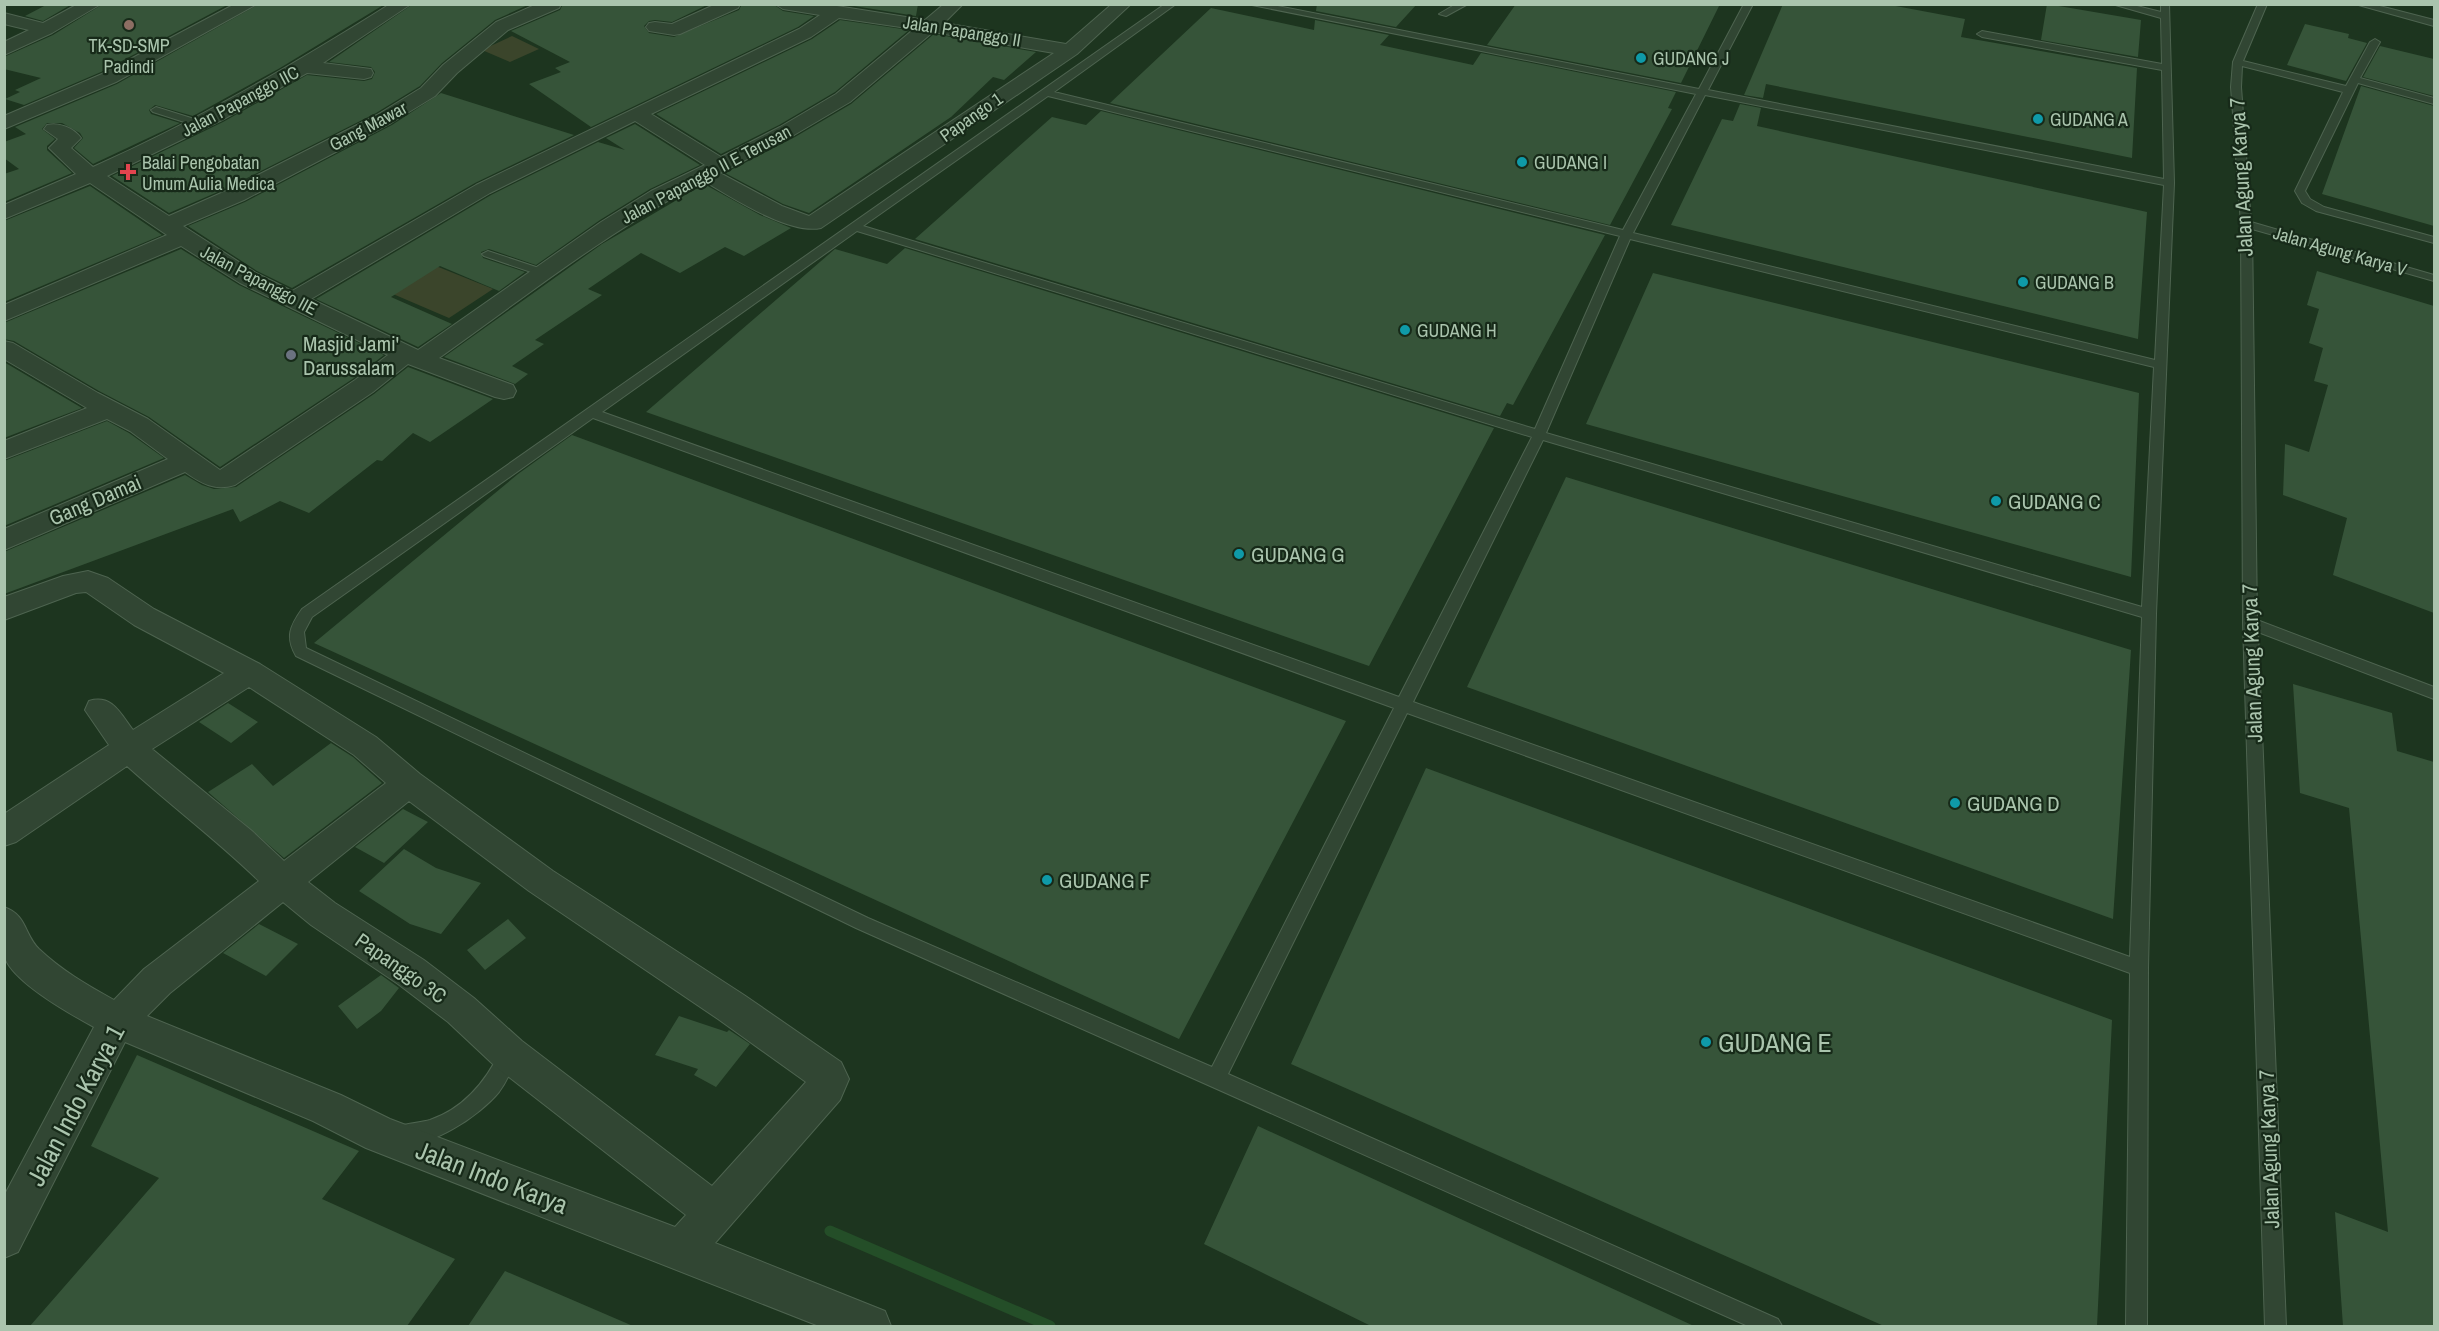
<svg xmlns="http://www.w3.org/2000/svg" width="2439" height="1331" viewBox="0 0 2439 1331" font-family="'Archivo Narrow',sans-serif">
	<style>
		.green { fill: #3b452b }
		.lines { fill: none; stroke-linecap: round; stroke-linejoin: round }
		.stream { stroke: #244e28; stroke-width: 11 }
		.building { fill: #365439 }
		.lane-casing { stroke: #4e6450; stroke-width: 2 }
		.street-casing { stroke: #4e6450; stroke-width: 2 }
		.lane { fill: #314633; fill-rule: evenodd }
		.street { fill: #314633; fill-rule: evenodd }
		.education-dot { fill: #8d6e63; stroke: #172a19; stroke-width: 2 }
		.culture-dot { fill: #0f9aa8; stroke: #172a19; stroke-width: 2 }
		.health-dot { fill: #e0444e; stroke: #172a19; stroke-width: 2 }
		.worship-dot { fill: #6b7280; stroke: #172a19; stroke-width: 2 }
		.labels { text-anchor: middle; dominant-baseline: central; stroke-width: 4.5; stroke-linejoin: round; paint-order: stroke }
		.far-street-label { font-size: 18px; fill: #aac4ad; stroke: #172a19 }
		.far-poi-label { font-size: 18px; fill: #aac4ad; stroke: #172a19; text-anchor: start }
		.street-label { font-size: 21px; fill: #aac4ad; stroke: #172a19 }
		.poi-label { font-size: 21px; fill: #aac4ad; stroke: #172a19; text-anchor: start }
		.near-poi-label { font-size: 26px; fill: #aac4ad; stroke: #172a19; text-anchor: start }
		.near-street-label { font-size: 26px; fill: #aac4ad; stroke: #172a19 }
	</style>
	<rect width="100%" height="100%" fill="#1d351f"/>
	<path class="green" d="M 512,36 L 539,49 L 510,62 L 482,50 Z
		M 431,264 L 493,289 L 449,318 L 386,291 Z"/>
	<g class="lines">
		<path class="stream" d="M 830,1231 L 1050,1326"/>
	</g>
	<path class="building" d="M 48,4 L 72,4 L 43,21 L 25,16 Z
		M 103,4 L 229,4 L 101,72 L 24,105 L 5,99 L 20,92 L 15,90 L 41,78 L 4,69 L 4,57 L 53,35 Z
		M 259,4 L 385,4 L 280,68 L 193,116 L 155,105 L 149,110 L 151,114 L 180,123 L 93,164 L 74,148 L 83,138 L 80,133 L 62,123 L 47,123 L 42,129 L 55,139 L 47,146 L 47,150 L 72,173 L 4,202 L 4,174 L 19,169 L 4,158 L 4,142 L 26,134 L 15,127 L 117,84 Z
		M 413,4 L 530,4 L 495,20 L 442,63 L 420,86 L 376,113 L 227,188 L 169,213 L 112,176 L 223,122 L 307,75 L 364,81 L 372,79 L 375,72 L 371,67 L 329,62 Z
		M 563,4 L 709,4 L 672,22 L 655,20 L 649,21 L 644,26 L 649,33 L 674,37 L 739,10 L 742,4 L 773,4 L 783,11 L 814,16 L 798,27 L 591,127 L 529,84 L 561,72 L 555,68 L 570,62 L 511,31 L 560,10 Z
		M 842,4 L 918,4 L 916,16 Z
		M 1317,4 L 1417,4 L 1396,27 L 1316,11 Z
		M 1516,4 L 1720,4 L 1681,83 L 1487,45 Z
		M 1783,4 L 1885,4 L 1965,19 L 1961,37 L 2137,68 L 2132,158 L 1766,84 L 1763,98 L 1744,95 Z
		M 2047,4 L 2141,20 L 2138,57 L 2041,40 Z
		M 1211,8 L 1314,30 L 1315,20 L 1389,35 L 1380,45 L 1473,65 L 1481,53 L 1676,92 L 1668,108 L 1672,109 L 1610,225 L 1110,103 Z
		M 840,20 L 909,30 L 835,92 L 779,125 L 721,154 L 656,114 L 812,39 Z
		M 2305,24 L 2349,34 L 2348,38 L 2367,43 L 2346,81 L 2287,65 Z
		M 934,34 L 1036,52 L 1004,80 L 993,77 L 951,117 L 809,213 L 783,204 L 725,173 L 795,137 L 851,104 Z
		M 2380,46 L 2434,59 L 2434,96 L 2363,77 Z
		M 2361,86 L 2434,106 L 2434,226 L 2322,194 Z
		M 441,93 L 574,135 L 475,183 L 292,288 L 257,271 L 188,226 L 245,202 L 392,125 Z
		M 1740,104 L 1761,108 L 1757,126 L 2147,212 L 2138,339 L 1671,225 L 1722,119 L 1733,121 Z
		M 1101,111 L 1605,235 L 1513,405 L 1507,403 L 1500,416 L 915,239 L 1052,117 L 1086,125 Z
		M 635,124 L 700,165 L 650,189 L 600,220 L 536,265 L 489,249 L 481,252 L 483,258 L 525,272 L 499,291 L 440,266 L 391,297 L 452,324 L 418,347 L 316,299 L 491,195 L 598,142 L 625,150 L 606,138 Z
		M 704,184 L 760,215 L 791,228 L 744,256 L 725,247 L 680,273 L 641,253 L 588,289 L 602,295 L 535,340 L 544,344 L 512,366 L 528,374 L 515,384 L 444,357 L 602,244 Z
		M 90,186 L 162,235 L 4,302 L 4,221 Z
		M 905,248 L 1494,428 L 1369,666 L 646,412 L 835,249 L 887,264 Z
		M 181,249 L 239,285 L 384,355 L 354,378 L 220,467 L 149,417 L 99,391 L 14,341 L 4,339 L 4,323 Z
		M 2317,271 L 2434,306 L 2434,613 L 2333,575 L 2347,518 L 2283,495 L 2285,444 L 2309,452 L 2328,385 L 2314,381 L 2323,348 L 2309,343 L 2319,309 L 2307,305 Z
		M 1653,273 L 2139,393 L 2131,577 L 1586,424 Z
		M 4,362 L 82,408 L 4,438 Z
		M 408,367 L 493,399 L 430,442 L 413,433 L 382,461 L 377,460 L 309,513 L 280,501 L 240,522 L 233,509 L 4,594 L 4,552 L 185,475 L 202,485 L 214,489 L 236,487 L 374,394 Z
		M 107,421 L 129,433 L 164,458 L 4,526 L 4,461 Z
		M 572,435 L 1346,721 L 1179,1039 L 314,643 L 518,474 Z
		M 1566,477 L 2131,650 L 2113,919 L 1467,687 Z
		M 2293,684 L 2392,713 L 2397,751 L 2434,762 L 2434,1326 L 2343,1326 L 2335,1212 L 2388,1232 L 2349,808 L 2300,793 Z
		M 228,703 L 258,722 L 231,743 L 199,722 Z
		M 331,743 L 353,757 L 382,783 L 284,858 L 208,792 L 252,764 L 273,786 Z
		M 1426,768 L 2112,1020 L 2097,1326 L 1884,1326 L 1291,1064 Z
		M 403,809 L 428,822 L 384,863 L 355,847 Z
		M 404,849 L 436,868 L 481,883 L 441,934 L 410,924 L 359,891 Z
		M 508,919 L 526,938 L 485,970 L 467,950 Z
		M 259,924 L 298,944 L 266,976 L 223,953 Z
		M 381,975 L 399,988 L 381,1011 L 357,1029 L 338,1006 Z
		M 679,1016 L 727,1032 L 729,1030 L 750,1044 L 716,1087 L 694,1075 L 698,1069 L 655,1055 Z
		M 137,1055 L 359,1151 L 322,1199 L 455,1259 L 407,1326 L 30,1326 L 159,1178 L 91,1146 Z
		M 1258,1126 L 1694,1326 L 1371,1326 L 1204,1244 Z
		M 505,1271 L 633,1326 L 468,1326 Z"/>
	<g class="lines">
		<g class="lane-casing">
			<path id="lane" d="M 1165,4 L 1176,4 L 1054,92 L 1623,230 L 1696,94 L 1247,4 L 1267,4 L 1699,89 L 1744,4 L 1753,4 L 1708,90 L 2164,179 L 2162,70 L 1982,37 L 1977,34 L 1982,31 L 2162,64 L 2161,18 L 2112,4 L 2129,4 L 2161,12 L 2161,4 L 2169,4 L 2174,183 L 2156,614 L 2148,968 L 2147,1326 L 2126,1326 L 2130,973 L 1407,713 L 1228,1074 L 1778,1319 L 1782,1326 L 1748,1326 L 856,928 L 296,656 C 285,637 290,626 302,609 ZM 1705,95 L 2164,185 L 2155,360 L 1633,233 ZM 1048,96 L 1620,236 L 1535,429 L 863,226 ZM 857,231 L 1532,437 L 1399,697 L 602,412 ZM 1630,239 L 2154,367 L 2142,607 L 1546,433 ZM 593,418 L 1394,708 L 1212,1067 L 868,918 L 306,648 L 304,632 L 312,617 ZM 1543,440 L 2142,617 L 2130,957 L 1413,702 Z
				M 1456,4 L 1468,4 L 1446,16 L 1439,14 Z
				M 2258,4 L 2267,4 L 2243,61 L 2346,86 L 2370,42 L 2375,39 L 2380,42 L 2360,78 L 2434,98 L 2434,104 L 2358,83 L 2305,191 L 2310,199 L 2324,207 L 2434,237 L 2434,243 L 2316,211 L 2302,203 L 2295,191 L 2343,92 L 2242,66 L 2241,87 L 2251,222 L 2434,275 L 2434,281 L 2252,229 L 2257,620 L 2434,687 L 2434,699 L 2258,632 L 2286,1326 L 2265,1326 L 2243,623 L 2241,224 L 2231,87 L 2233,62 Z
				M 2355,4 L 2372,4 L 2434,20 L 2434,26 Z
				M 156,107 L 204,122 L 205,124 L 200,127 L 153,112 L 151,110 Z
				M 488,251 L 548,271 L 550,273 L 548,275 L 540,275 L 484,256 L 482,254 Z
				M 509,1045 L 516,1048 L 518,1054 C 513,1067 507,1081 499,1092 C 481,1114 427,1153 397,1141 L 394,1134 L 397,1127 C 408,1123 419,1123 430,1120 C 465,1108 487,1080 502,1048 Z"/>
		</g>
		<g class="street-casing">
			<path id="street" d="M 78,4 L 101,4 L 52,33 L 4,55 L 4,42 L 29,30 L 4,24 L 4,13 L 43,23 Z
				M 235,4 L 257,4 L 116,82 L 4,129 L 4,116 L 102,74 Z
				M 390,4 L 411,4 L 323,63 L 371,69 L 373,73 L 371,77 L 364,79 L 307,73 L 222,120 L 107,176 L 169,216 L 228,190 L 377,115 L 421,88 L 443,65 L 496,22 L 537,4 L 561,4 L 559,8 L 508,30 L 457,73 L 435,96 L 391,123 L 244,200 L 183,226 L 256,273 L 292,291 L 476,185 L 799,29 L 820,15 L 783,9 L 775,4 L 837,6 L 925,20 L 944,4 L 963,4 L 944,23 L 1066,44 L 1112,4 L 1131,4 L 1077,54 L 821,228 C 789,235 731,197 704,181 C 609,230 525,297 439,358 L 513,385 L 516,391 L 513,397 L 504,399 L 495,397 L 408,364 L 373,392 L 235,485 C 215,491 202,484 185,472 L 4,550 L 4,529 L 168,459 L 130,431 L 107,419 L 4,459 L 4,441 L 87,408 L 4,359 L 4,341 L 13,343 L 98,393 L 148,419 L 220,470 L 355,380 L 388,355 L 240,283 L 181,246 L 4,321 L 4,305 L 167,235 L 90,183 L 4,219 L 4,205 L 76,174 L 49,148 L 58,139 L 44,129 L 47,125 C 59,122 74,128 81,138 L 71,148 L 93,167 C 198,120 293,65 390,4 ZM 839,18 L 914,29 L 836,94 L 780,127 L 721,157 L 651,114 L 811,37 ZM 933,32 L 1054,53 L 809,216 L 782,206 L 720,173 L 794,135 L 850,102 ZM 635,121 L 705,165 L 651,191 L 601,222 L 418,350 L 311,299 L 490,193 Z
				M 716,4 L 740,4 L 738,8 L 680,34 L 674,35 L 649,31 L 646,27 L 649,23 L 655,22 L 672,24 Z
				M 88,571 L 108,578 L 154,609 L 260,664 L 376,737 L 420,774 L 553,871 L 744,995 L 841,1062 L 849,1079 L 840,1100 L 715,1243 L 885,1311 L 891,1326 L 819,1326 L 366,1148 L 313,1121 L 125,1042 L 18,1252 L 4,1258 L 4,1196 L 94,1027 C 72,1015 8,980 4,954 C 2,939 4,922 4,907 C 27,915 24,934 39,949 C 61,970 87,985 114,1000 L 144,969 L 259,881 C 217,840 170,805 127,766 L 16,842 L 4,846 L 4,814 L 109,745 L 85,710 L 89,701 C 112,694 120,713 133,730 L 224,673 L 134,625 L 86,592 L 76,593 L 4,620 L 4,597 L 63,576 ZM 249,687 L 354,755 L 386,783 L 284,861 L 252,831 L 152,749 ZM 409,801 L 529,891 L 718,1019 L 806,1082 L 712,1186 L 522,1041 L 474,998 L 424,960 L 335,903 L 308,882 ZM 283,902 L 311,925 L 398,984 L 448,1022 L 496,1067 L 686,1215 L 675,1227 L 390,1119 L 341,1095 L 147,1016 L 170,993 Z"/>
		</g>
		<use href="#lane" class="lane"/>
		<use href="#street" class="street"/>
	</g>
	<circle class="education-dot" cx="129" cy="25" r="6"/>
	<g class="culture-dot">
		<circle cx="1641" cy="58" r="6"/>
		<circle cx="2038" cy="119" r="6"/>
		<circle cx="1522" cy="162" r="6"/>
		<circle cx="2023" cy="282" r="6"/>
		<circle cx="1405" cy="330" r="6"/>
		<circle cx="1996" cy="501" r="6"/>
		<circle cx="1239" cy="554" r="6"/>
		<circle cx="1955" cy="803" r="6"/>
		<circle cx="1047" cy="880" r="6"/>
		<circle cx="1706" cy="1042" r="6"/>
	</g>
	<path class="health-dot" d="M125 163h6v6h6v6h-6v6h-6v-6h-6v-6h6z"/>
	<circle class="worship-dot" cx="291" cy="355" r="6"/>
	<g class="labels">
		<g class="far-street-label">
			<text transform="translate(962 31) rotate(9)">Jalan Papanggo II</text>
			<text transform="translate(240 101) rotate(-28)">Jalan Papanggo IIC</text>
			<text transform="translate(971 117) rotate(-35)">Papango 1</text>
			<text transform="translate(368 126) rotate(-28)">Gang Mawar</text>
			<text transform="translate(706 174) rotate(-28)">Jalan Papanggo II E Terusan</text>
			<text transform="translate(2340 251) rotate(16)">Jalan Agung Karya V</text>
			<text transform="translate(259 280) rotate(28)">Jalan Papanggo IIE</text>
		</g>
		<g class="far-poi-label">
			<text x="129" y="45" text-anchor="middle">TK-SD-SMP<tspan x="129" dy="21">Padindi</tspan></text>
			<text x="1653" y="58">GUDANG J</text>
			<text x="2050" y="119">GUDANG A</text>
			<text x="142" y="162">Balai Pengobatan<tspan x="142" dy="21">Umum Aulia Medica</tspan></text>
			<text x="1534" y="162">GUDANG I</text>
			<text x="2035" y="282">GUDANG B</text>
			<text x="1417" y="330">GUDANG H</text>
		</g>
		<g class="street-label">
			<text transform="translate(2241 177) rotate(-93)">Jalan Agung Karya 7</text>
			<text transform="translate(95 500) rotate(-23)">Gang Damai</text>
			<text transform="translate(2252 663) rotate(-92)">Jalan Agung Karya 7</text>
			<text transform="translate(401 968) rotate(35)">Papanggo 3C</text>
			<text transform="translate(2269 1149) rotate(-92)">Jalan Agung Karya 7</text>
		</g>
		<g class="poi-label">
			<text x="303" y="343">Masjid Jami'<tspan x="303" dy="24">Darussalam</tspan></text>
			<text x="2008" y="501">GUDANG C</text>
			<text x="1251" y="554">GUDANG G</text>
			<text x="1967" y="803">GUDANG D</text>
			<text x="1059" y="880">GUDANG F</text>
		</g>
		<g class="near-poi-label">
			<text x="1718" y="1042">GUDANG E</text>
		</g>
		<g class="near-street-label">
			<text transform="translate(75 1105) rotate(-62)">Jalan Indo Karya 1</text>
			<text transform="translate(492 1177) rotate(21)">Jalan Indo Karya</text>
		</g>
	</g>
	<rect width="2439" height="1331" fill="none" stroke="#aac4ad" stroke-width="12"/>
</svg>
